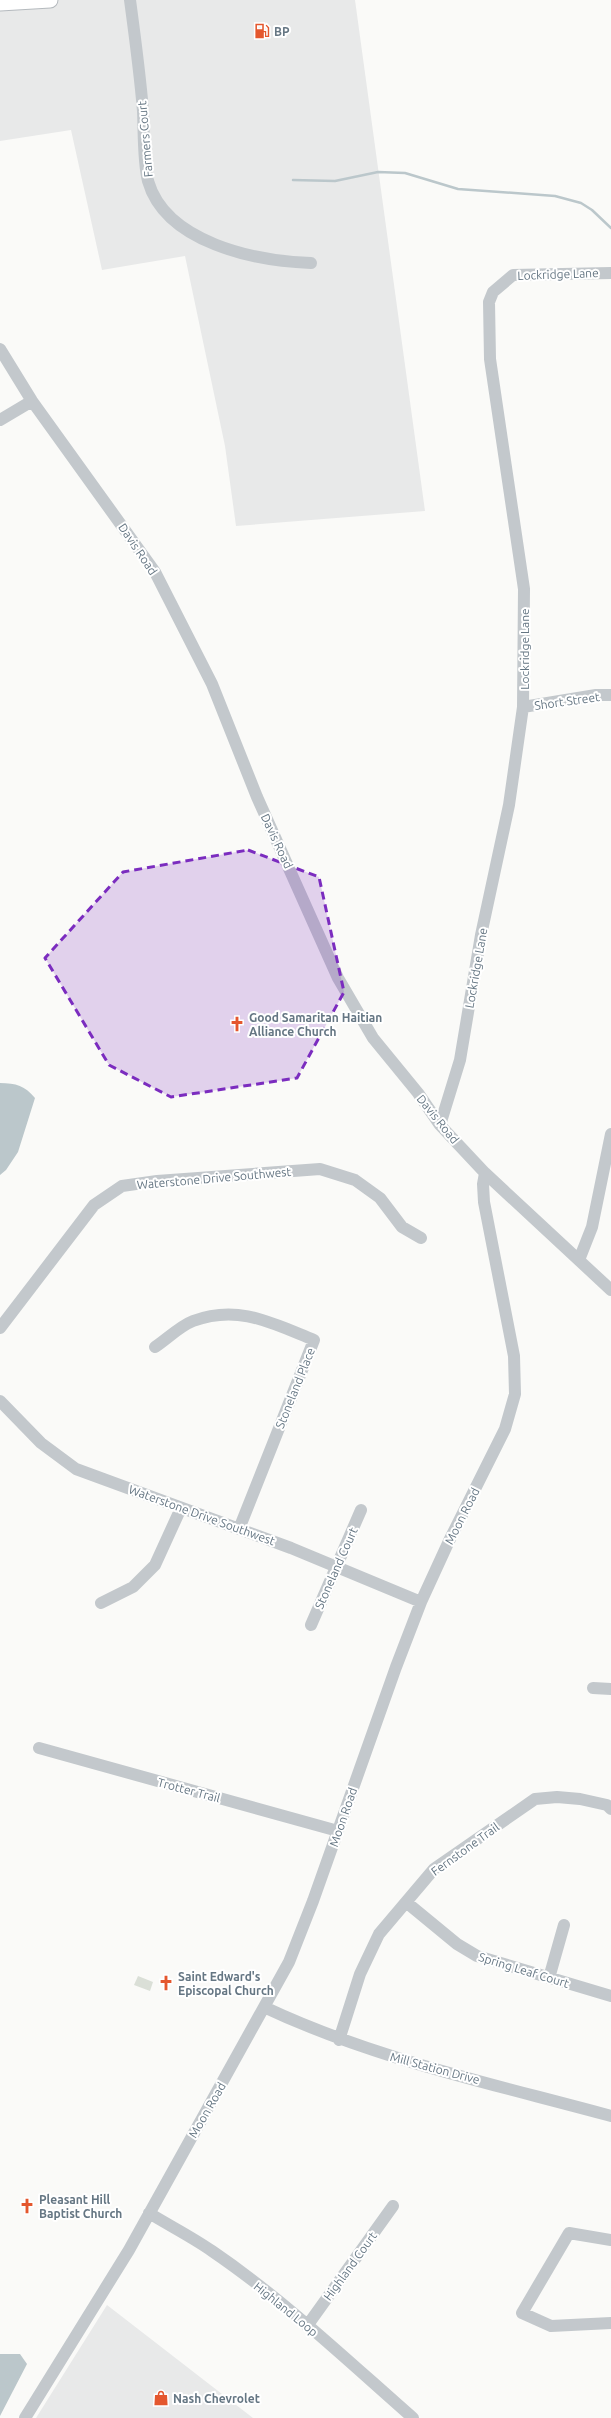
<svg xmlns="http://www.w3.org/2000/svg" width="611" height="2418" viewBox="0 0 611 2418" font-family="Ubuntu,sans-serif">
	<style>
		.built { fill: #e8e9e9 }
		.green { fill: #dadfd7 }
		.water { fill: #bbc7cb }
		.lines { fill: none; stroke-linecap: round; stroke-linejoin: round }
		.stream { stroke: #bbc7cb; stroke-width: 2.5 }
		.major-casing { stroke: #b5babe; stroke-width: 17 }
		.minor { stroke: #c3c8cc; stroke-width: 12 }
		.major { stroke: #fff; stroke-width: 15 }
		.marked { fill: #7b2cbf; fill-opacity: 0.2; stroke: #7b2cbf; stroke-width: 3; stroke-dasharray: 8 5; stroke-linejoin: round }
		.labels { text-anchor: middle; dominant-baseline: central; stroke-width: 4; stroke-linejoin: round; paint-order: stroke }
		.poi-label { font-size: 12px; font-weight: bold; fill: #657683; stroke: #fff; text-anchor: start }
		.street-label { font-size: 12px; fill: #657683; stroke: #fff }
	</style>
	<rect width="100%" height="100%" fill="#fafaf8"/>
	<path class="built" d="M 0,0 L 355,0 L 425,511 L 236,526 L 225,446 L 185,256 L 102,270 L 71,130 L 0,141 Z
		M 107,2305 L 253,2418 L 36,2418 Z"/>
	<path class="green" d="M 138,1976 L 153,1982 L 150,1991 L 134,1985 Z"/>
	<path class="water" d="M 0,1083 C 16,1083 25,1086 35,1098 L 18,1152 L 6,1170 L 0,1175 Z
		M 0,2354 L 20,2354 L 27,2364 L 0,2416 Z"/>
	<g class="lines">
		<path class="stream" d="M 293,180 L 335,181 L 378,172 L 405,173 L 458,189 L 555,196 L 581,203 L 592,210 L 611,228"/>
		<g class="major-casing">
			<path id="major" d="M 0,3 L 50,0"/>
		</g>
		<path class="minor" d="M 130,0 C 135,37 140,74 143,111 C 144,132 143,161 148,181 C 166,243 255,261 311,263
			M 0,349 L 32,401 L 155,572 L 212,684 L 257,797 L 338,978 L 373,1038 L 418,1093 L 440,1125 L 485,1173 L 611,1290
			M 0,420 L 32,401
			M 523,707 L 596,695 L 611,695
			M 440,1125 L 460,1060 L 481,935 L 509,805 L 523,707 L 524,589 L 490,359 L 489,302 L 493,292 L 513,275 L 611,273
			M 579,1260 L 592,1227 L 611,1134
			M 0,1328 L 94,1205 L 122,1186 L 157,1181 L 320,1169 L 355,1180 L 380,1198 L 402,1227 L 421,1238
			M 155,1347 C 167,1339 180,1326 193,1321 C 238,1304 272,1323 314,1340 L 239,1529
			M 0,1401 L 41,1443 L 76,1469 L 291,1548 L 421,1602
			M 101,1603 L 133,1587 L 155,1565 L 181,1508
			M 311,1625 L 361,1510
			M 593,1688 L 611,1689
			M 39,1748 L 338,1831
			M 406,1902 L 457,1944 L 477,1956 L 611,1996
			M 549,1978 L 564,1925
			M 264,2007 C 374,2059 494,2084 611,2116
			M 339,2040 L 360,1974 L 379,1934 L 434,1869 L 535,1799 L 557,1797 L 580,1799 L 607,1805 L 611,1809
			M 149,2213 C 170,2226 192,2237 212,2251 C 284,2300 348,2361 413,2418
			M 611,2240 L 569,2233 L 522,2313 L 551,2326 L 611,2323
			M 307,2326 L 393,2206
			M 25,2418 L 129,2250 L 289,1962 L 313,1901 L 396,1667 L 421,1602 L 449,1541 L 505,1429 L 515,1394 L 514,1356 L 484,1202 L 483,1184 L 485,1173"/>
		<use href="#major" class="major"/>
	</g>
	<path class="marked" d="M 248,850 L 319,877 L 344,992 L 297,1078 L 171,1097 L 109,1065 L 45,958 L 123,872 Z"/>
	<defs>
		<g id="fuel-bare" transform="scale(1.2)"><path d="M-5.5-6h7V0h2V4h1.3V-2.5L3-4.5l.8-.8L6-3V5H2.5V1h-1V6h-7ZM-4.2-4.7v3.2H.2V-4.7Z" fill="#e4572e" stroke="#fff" stroke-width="2.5" paint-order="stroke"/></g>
		<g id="church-bare" transform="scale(1.2)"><path d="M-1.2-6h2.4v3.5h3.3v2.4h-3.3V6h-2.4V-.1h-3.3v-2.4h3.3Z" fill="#e4572e" stroke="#fff" stroke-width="2.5" paint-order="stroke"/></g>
		<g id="shop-bare" transform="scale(1.2)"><path d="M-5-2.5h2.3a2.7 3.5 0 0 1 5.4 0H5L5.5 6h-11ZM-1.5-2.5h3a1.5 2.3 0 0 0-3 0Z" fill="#e4572e" stroke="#fff" stroke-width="2.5" paint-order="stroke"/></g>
	</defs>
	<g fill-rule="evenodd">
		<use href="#fuel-bare" x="262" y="31"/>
		<use href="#church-bare" x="237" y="1024"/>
		<use href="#church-bare" x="166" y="1983"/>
		<use href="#church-bare" x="27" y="2206"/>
		<use href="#shop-bare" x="161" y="2398"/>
	</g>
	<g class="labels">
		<g class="poi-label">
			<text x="274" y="31">BP</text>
			<text x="249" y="1017">Good Samaritan Haitian<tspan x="249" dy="14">Alliance Church</tspan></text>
			<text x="178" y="1976">Saint Edward's<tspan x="178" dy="14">Episcopal Church</tspan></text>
			<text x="39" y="2199">Pleasant Hill<tspan x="39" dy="14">Baptist Church</tspan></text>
			<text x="173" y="2398">Nash Chevrolet</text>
		</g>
		<g class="street-label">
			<text transform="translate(145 139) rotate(-95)">Farmers Court</text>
			<text transform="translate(558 274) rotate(-2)">Lockridge Lane</text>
			<text transform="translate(138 549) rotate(56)">Davis Road</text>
			<text transform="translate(524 649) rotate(-90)">Lockridge Lane</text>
			<text transform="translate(567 701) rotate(-8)">Short Street</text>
			<text transform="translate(277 841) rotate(65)">Davis Road</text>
			<text transform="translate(476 968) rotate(-80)">Lockridge Lane</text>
			<text transform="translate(438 1119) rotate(51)">Davis Road</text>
			<text transform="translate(214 1178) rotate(-5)">Waterstone Drive Southwest</text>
			<text transform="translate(295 1388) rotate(-68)">Stoneland Place</text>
			<text transform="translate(202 1515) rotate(20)">Waterstone Drive Southwest</text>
			<text transform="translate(462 1516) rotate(-63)">Moon Road</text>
			<text transform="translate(336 1568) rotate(-66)">Stoneland Court</text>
			<text transform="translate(189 1790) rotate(15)">Trotter Trail</text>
			<text transform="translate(343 1817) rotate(-71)">Moon Road</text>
			<text transform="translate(465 1849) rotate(-36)">Fernstone Trail</text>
			<text transform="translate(524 1970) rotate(17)">Spring Leaf Court</text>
			<text transform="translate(435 2068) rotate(15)">Mill Station Drive</text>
			<text transform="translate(207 2110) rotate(-60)">Moon Road</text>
			<text transform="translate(350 2266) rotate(-54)">Highland Court</text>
			<text transform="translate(286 2309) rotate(39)">Highland Loop</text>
		</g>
	</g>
</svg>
